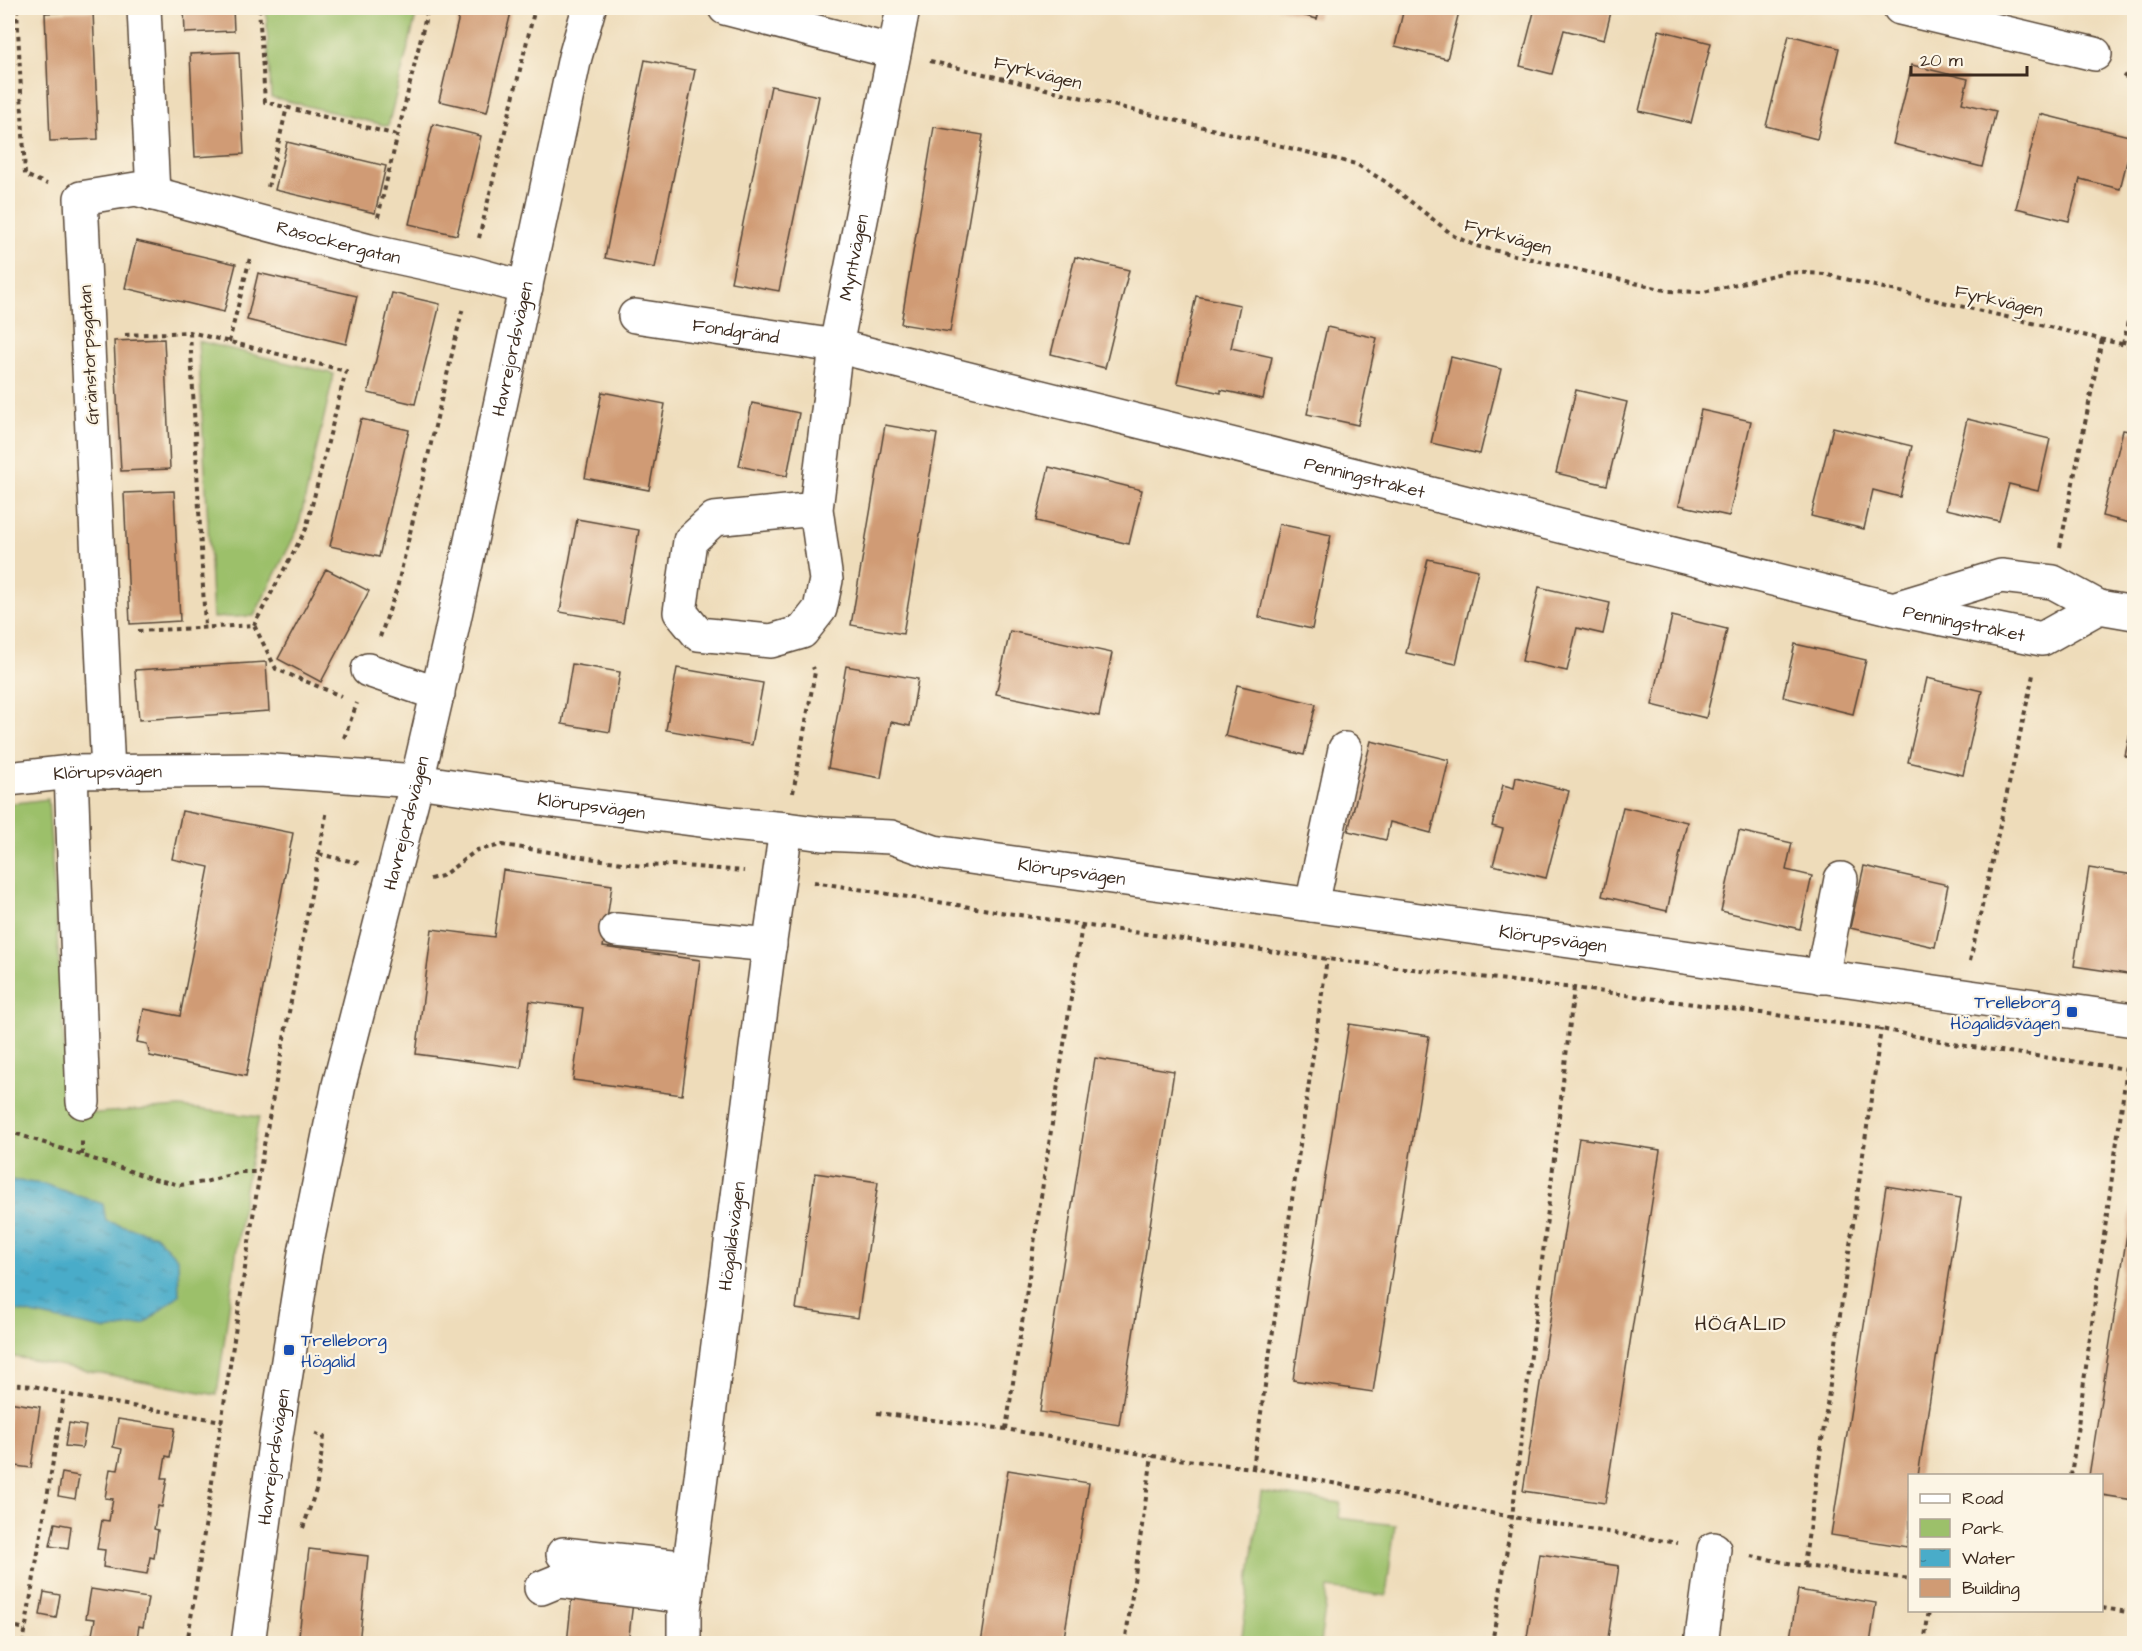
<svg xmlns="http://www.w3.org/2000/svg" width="2142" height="1651" viewBox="0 0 2142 1651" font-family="'Architects Daughter',sans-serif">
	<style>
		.green { fill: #9cc06a; stroke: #6c7544; stroke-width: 1.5 }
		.water { fill: url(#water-ripples); stroke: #426b74; stroke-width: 1.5 }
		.building { fill: #d09b74 }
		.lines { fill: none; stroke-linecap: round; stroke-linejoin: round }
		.minor-casing { stroke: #564535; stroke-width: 36 }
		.path { stroke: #564535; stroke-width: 4; stroke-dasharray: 4.5 4.5; stroke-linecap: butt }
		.minor { stroke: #fff; stroke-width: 33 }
		.transit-dot { fill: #1a4fb4; stroke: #fcf5e5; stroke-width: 2 }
		.labels { text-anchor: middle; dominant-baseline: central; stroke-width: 4.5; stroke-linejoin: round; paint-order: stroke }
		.street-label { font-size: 18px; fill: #3b2a1e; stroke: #fcf5e5 }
		.transit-label { font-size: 18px; fill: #164399; stroke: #fcf5e5; text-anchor: end }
		.neighbourhood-label { font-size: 20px; letter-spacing: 1.5px; fill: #3b2a1e; stroke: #fcf5e5 }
	</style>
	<defs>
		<pattern id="water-ripples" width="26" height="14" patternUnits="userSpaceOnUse" patternTransform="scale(1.5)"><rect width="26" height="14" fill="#49acc9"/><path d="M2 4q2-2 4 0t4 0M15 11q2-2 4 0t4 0" fill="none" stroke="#3e8ca3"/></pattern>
	</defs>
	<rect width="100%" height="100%" fill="#fcf5e5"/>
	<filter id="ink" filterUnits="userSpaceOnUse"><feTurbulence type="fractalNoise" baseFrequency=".0167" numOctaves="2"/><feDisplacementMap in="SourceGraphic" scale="12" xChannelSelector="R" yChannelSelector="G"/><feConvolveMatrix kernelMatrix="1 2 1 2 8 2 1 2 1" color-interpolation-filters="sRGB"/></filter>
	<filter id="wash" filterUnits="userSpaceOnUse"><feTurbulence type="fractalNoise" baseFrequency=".008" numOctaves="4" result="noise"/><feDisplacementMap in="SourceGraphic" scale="24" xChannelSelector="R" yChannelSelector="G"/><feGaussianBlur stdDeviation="1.35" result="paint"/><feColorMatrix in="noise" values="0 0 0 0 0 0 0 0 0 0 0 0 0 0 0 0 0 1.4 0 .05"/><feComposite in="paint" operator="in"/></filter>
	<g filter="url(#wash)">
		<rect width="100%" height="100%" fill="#eedcba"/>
		<path class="green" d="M 266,8 L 418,8 L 388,126 L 271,97 Z
			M 198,341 L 334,374 L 298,529 L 254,616 L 213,618 Z
			M 48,799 L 69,1115 L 180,1107 L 259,1117 L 245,1188 L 217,1395 L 15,1357 L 8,1358 L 8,804 Z
			M 1261,1492 L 1341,1503 L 1339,1518 L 1395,1525 L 1386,1596 L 1328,1588 L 1320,1643 L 1241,1643 Z"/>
		<path class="water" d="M 10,1180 L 44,1184 L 103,1204 L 106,1221 L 155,1235 L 178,1259 L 179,1295 L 144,1324 L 107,1330 L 8,1309 L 8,1181 Z"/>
		<g id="blocks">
			<path class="building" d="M 184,8 L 233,8 L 234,31 L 185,33 Z
				M 461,8 L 512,8 L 487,112 L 439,101 Z
				M 1276,8 L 1320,8 L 1317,19 Z
				M 1404,8 L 1460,8 L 1447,59 L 1395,46 Z
				M 1535,8 L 1612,8 L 1604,40 L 1564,30 L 1552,74 L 1520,66 Z
				M 93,11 L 98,139 L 50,141 L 45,13 Z
				M 1659,30 L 1711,43 L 1691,123 L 1639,111 Z
				M 1789,35 L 1839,48 L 1817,139 L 1766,126 Z
				M 239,52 L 244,154 L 195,157 L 190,54 Z
				M 645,60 L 695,70 L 655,268 L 605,258 Z
				M 1912,65 L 1968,79 L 1962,103 L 1996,111 L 1982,167 L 1893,144 Z
				M 771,86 L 819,96 L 779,291 L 731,282 Z
				M 2040,114 L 2133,137 L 2120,189 L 2080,179 L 2069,221 L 2016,208 Z
				M 433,124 L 481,136 L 457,235 L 409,224 Z
				M 934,127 L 983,135 L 950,332 L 901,324 Z
				M 287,142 L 386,166 L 375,213 L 275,190 Z
				M 136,241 L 236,264 L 224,312 L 125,288 Z
				M 1075,257 L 1129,270 L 1105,368 L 1051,354 Z
				M 258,273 L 357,296 L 346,344 L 247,320 Z
				M 392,293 L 440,304 L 415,404 L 368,393 Z
				M 1196,296 L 1240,305 L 1231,348 L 1272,357 L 1263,399 L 1221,390 L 1221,393 L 1177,383 Z
				M 1327,327 L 1377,338 L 1358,425 L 1307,414 Z
				M 164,339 L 170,469 L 121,471 L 114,341 Z
				M 1451,357 L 1501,369 L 1480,454 L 1431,443 Z
				M 1576,390 L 1627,402 L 1607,485 L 1556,473 Z
				M 602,392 L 665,404 L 649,490 L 585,478 Z
				M 752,403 L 799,413 L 787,476 L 739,466 Z
				M 1701,410 L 1751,421 L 1729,516 L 1679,505 Z
				M 361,419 L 409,430 L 379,557 L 330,546 Z
				M 1967,419 L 2050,439 L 2038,491 L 2009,484 L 1999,521 L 1946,509 Z
				M 885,425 L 937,434 L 903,634 L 851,625 Z
				M 1833,427 L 1912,446 L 1900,497 L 1873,490 L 1864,529 L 1811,516 Z
				M 2123,430 L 2134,432 L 2134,524 L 2102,516 Z
				M 1049,467 L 1142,490 L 1129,544 L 1036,521 Z
				M 174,491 L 180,621 L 130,624 L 124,493 Z
				M 577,519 L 639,530 L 623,623 L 560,612 Z
				M 1279,524 L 1331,535 L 1312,629 L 1259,617 Z
				M 1428,559 L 1478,570 L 1456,664 L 1406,653 Z
				M 326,569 L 369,591 L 321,682 L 278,659 Z
				M 1539,587 L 1610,603 L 1603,634 L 1577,628 L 1567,671 L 1522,661 Z
				M 1672,616 L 1727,629 L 1706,718 L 1652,705 Z
				M 1010,631 L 1112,653 L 1099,716 L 996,694 Z
				M 1795,644 L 1866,660 L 1853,714 L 1783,697 Z
				M 266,662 L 269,711 L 139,720 L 135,670 Z
				M 572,664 L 620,672 L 610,732 L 562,724 Z
				M 846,666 L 918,679 L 910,726 L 891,722 L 881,778 L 828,768 Z
				M 677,668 L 763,683 L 752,745 L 666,730 Z
				M 1927,678 L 1982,691 L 1963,775 L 1908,762 Z
				M 1237,685 L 1316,704 L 1304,755 L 1225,736 Z
				M 2134,715 L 2134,758 L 2125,756 Z
				M 1371,741 L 1449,760 L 1431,833 L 1390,822 L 1386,840 L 1348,831 Z
				M 1516,777 L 1569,791 L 1546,878 L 1493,865 L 1503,829 L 1492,826 L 1503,785 L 1514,788 Z
				M 1623,807 L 1687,822 L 1667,911 L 1602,896 Z
				M 182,811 L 293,833 L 246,1076 L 150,1056 L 147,1044 L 137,1042 L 144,1009 L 180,1016 L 209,867 L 172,859 Z
				M 1739,831 L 1792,843 L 1786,870 L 1812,876 L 1800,929 L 1721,911 Z
				M 1864,866 L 1948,885 L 1935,947 L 1850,928 Z
				M 2089,868 L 2134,875 L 2134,975 L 2074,966 Z
				M 503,870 L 612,885 L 603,947 L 700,960 L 682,1095 L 573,1080 L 583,1008 L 530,1001 L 521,1068 L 416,1054 L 432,929 L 494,937 Z
				M 1349,1024 L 1429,1036 L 1373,1392 L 1293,1380 Z
				M 1095,1058 L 1174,1071 L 1119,1425 L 1040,1412 Z
				M 1579,1138 L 1660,1150 L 1605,1503 L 1523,1491 Z
				M 815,1173 L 878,1182 L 858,1318 L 796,1309 Z
				M 1886,1186 L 1961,1198 L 1918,1476 L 1910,1476 L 1910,1528 L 1907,1547 L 1831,1535 Z
				M 2133,1196 L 2134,1196 L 2134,1500 L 2102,1495 L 2102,1476 L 2089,1476 Z
				M 8,1402 L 40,1407 L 31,1468 L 8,1465 Z
				M 118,1419 L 175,1428 L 170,1457 L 166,1456 L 162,1478 L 167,1478 L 162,1507 L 158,1506 L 154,1529 L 158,1530 L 154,1558 L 150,1557 L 147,1574 L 103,1567 L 105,1550 L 97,1549 L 102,1520 L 109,1521 L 113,1499 L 105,1498 L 110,1469 L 118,1470 L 122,1449 L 113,1447 Z
				M 69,1423 L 86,1426 L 82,1448 L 65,1446 Z
				M 1008,1470 L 1089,1483 L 1063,1644 L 981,1644 Z
				M 62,1473 L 79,1476 L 75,1499 L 58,1496 Z
				M 55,1523 L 71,1526 L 68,1549 L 50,1546 Z
				M 309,1549 L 368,1556 L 359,1644 L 298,1644 Z
				M 1540,1554 L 1619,1566 L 1607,1644 L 1526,1644 Z
				M 91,1589 L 148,1598 L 143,1627 L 139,1626 L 136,1644 L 82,1644 L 83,1639 L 91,1640 L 95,1619 L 86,1618 Z
				M 1798,1590 L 1876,1603 L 1870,1644 L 1789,1644 Z
				M 44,1592 L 60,1595 L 56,1618 L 40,1615 Z
				M 572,1595 L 633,1602 L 628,1644 L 567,1644 Z"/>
		</g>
	</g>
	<g filter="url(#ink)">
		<use href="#blocks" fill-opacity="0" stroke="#564535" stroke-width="1.5"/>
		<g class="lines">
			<g class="minor-casing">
				<g id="minor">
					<path d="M 144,8 L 153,194"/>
					<path d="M 725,8 L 894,52"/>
					<path d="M 1900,8 L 2095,54"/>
					<path id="s1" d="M 635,316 L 836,346 L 1894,609 L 2042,639 L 2099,607 L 2134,613"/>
					<path id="s2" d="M 816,509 L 714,519 L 690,541 L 680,612 L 698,634 L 771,641 L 802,632 L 820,609 L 826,580 L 816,509 L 836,346 L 903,8"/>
					<path d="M 1899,607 L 2001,576 L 2053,582 L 2099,607"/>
					<path d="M 368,670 L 438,694"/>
					<path d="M 71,772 L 83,1102"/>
					<path id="s3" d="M 108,772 L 81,198 L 136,189 L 369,251 L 471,273 L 526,288"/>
					<path id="s4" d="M 8,779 L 71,772 L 260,770 L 417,781 L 546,800 L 731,824 L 786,829 L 823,834 L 891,837 L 934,852 L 2134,1020"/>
					<path d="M 1312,905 L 1345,749"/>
					<path d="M 616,930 L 770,945"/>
					<path d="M 1822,977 L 1841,879"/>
					<path d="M 563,1554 L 690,1568"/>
					<path d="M 541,1588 L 558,1581 L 686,1597"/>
					<path id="s5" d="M 248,1644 L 275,1443 L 305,1253 L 339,1085 L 417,781 L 449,643 L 575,57 L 589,8"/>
					<path id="s6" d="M 684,1644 L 684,1610 L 767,962 L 786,829"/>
					<path d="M 1701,1644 L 1714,1549"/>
				</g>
			</g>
			<path class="path" d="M 17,8 L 25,175 L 47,184
				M 259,8 L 265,102 L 397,135
				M 930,61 L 1356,164 L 1386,182 L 1454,236 L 1476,246 L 1669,291 L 1704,292 L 1786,272 L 1824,274 L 2134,347
				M 2123,75 L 2134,83
				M 268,187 L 287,107
				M 378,217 L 428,8
				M 479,238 L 535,8
				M 190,332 L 205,627
				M 125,335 L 190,332 L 346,371 L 306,529 L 254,625
				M 229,342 L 250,258
				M 2123,344 L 2134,294
				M 2060,547 L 2102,339
				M 138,631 L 254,625 L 276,669 L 341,696
				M 380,637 L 397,588 L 463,307
				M 344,738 L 357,703
				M 793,793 L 815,672 L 813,667
				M 319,854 L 359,863
				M 430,879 L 442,876 L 477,850 L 503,845 L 642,866 L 672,865 L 744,871
				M 814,882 L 1082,925 L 1327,959 L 1574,988 L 1881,1029 L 1959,1045 L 2134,1070
				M 1970,961 L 2033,675
				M 8,1131 L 154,1179 L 180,1185 L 205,1182 L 241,1172 L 260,1172
				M 82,1155 L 82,1137
				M 8,1384 L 34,1386 L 78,1397 L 222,1421
				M 877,1413 L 1006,1429 L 1152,1456 L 1253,1468 L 1512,1517 L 1678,1543
				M 1006,1429 L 1082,925
				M 1253,1468 L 1327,959
				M 2071,1476 L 2127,1068
				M 303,1528 L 316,1490 L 324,1437 L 314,1433
				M 1751,1556 L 1804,1566 L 1910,1579
				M 1804,1566 L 1881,1029
				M 2102,1608 L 2134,1613
				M 8,1625 L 26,1629
				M 1125,1642 L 1137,1644
				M 23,1644 L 64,1394
				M 187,1644 L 264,1145 L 327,810
				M 1125,1644 L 1152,1456
				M 1492,1644 L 1512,1517 L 1574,988
				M 1924,1644 L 1929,1610"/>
			<use href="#minor" class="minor"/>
		</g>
	</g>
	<g class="transit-dot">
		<rect x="2066" y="1006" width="12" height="12" rx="3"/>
		<rect x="283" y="1344" width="12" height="12" rx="3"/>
	</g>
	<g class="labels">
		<g class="street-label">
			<text transform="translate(1038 73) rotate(14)">Fyrkvägen</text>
			<text transform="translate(1508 237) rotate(16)">Fyrkvägen</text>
			<text stroke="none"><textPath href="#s3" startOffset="840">Råsockergatan</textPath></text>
			<text stroke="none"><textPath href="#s2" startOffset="726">Myntvägen</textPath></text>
			<text transform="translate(1999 301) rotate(13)">Fyrkvägen</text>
			<text stroke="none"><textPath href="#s1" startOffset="102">Fondgränd</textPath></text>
			<text stroke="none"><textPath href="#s5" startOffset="1323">Havrejordsvägen</textPath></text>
			<text transform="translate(89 355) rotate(-93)">Gränstorpsgatan</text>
			<text stroke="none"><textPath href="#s1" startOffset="748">Penningstråket</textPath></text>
			<text stroke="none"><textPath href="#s1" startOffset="1365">Penningstråket</textPath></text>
			<text stroke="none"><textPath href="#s4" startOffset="100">Klörupsvägen</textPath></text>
			<text stroke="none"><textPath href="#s4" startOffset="586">Klörupsvägen</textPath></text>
			<text stroke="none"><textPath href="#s5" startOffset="837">Havrejordsvägen</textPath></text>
			<text stroke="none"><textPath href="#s4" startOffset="1072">Klörupsvägen</textPath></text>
			<text stroke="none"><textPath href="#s4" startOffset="1558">Klörupsvägen</textPath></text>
			<text stroke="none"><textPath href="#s6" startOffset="411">Högalidsvägen</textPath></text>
			<text stroke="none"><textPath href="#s5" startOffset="189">Havrejordsvägen</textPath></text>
		</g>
		<g class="transit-label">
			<text x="2060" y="1002">Trelleborg<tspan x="2060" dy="21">Högalidsvägen</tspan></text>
			<text x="301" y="1340" text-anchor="start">Trelleborg<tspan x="301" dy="21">Högalid</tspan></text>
		</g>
		<g class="neighbourhood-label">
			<text x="1741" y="1324">HÖGALID</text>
		</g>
	</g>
	<rect width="2142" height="1651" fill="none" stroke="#fcf5e5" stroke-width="30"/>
	<rect x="1908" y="1474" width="195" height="138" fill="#fcf5e5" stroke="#afa495" stroke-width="1.5"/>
	<rect x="1920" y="1494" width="30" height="9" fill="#ffffff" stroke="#afa495" stroke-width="1.5"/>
	<text x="1962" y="1504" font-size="18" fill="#3b2a1e">Road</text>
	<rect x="1920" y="1519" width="30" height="18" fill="#9cc06a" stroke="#afa495" stroke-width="1.5"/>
	<text x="1962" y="1534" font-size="18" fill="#3b2a1e">Park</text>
	<rect x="1920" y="1549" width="30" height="18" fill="url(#water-ripples)" stroke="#afa495" stroke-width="1.5"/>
	<text x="1962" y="1564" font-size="18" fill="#3b2a1e">Water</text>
	<rect x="1920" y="1579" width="30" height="18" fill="#d09b74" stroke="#afa495" stroke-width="1.5"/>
	<text x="1962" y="1594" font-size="18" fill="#3b2a1e">Building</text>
	<path d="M1911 66v9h116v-9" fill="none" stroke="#3b2a1e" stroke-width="3"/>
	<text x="1920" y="66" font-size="18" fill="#3b2a1e" stroke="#fcf5e5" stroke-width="4.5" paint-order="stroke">20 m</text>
</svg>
